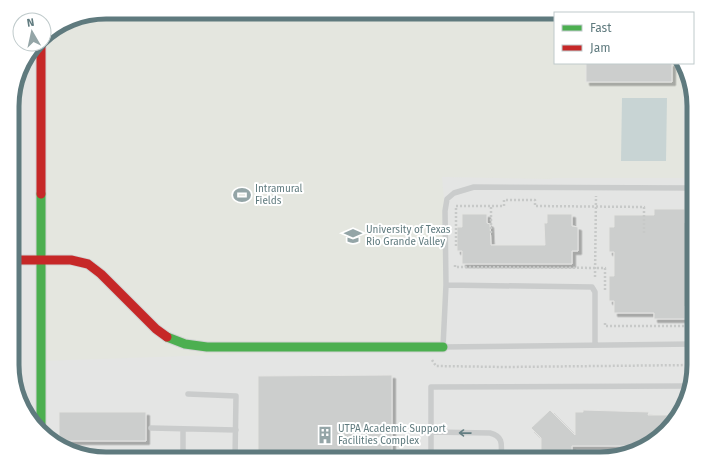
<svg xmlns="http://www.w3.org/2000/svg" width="706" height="471" viewBox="0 0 706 471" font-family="'Fira Sans',sans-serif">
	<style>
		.built { fill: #e4e5e4 }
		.green { fill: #e4e6df }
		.water { fill: #c8d4d4 }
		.building { fill: #cccecd; stroke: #e4e4e2; filter: url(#shadow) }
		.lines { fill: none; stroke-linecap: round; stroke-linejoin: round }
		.fast-casing { stroke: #d1d2d2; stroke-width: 11 }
		.jam-casing { stroke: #d1d2d2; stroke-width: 11 }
		.path { stroke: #c7c9c8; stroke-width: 2.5; stroke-dasharray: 2 2; stroke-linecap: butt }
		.lane { stroke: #cacccc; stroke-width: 5.5 }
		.street { stroke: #cacccc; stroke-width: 11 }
		.fast { stroke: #4caf50; stroke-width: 9 }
		.jam { stroke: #c62828; stroke-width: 9 }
		.oneway { stroke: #647e82 }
		.labels { text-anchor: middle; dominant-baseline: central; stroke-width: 4; stroke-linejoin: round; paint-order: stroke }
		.poi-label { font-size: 10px; fill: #5f7a7e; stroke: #fff; text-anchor: start }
		.rim { fill: none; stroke: #5f7a7e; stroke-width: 5 }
	</style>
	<defs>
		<filter id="shadow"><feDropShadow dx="3.5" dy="3.5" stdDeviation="0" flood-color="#0004"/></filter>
	</defs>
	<rect width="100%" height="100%" fill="#f5f4f2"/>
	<path class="built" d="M 106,12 L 601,12 L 604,13 L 555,13 L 555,63 L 683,63 L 694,100 L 694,371 L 678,418 L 647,447 L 606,459 L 105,459 L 53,443 L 25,412 L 13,377 L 13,94 L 22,64 L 37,44 L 44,44 L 44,35 L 70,19 Z"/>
	<path class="green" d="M 106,12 L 601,12 L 604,13 L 555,13 L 555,63 L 683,63 L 684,178 L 552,178 L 552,179 L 442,177 L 445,211 L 443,347 L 42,361 L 44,35 L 70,19 Z"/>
	<path class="water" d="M 622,98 L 667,98 L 666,161 L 621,161 Z"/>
	<path class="building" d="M 586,63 L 672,63 L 672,82 L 586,82 Z
		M 654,209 L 685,209 L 685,223 L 687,223 L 686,246 L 694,246 L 694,284 L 687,284 L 687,306 L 685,306 L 685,319 L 654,319 L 654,313 L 614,313 L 614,301 L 609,301 L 609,276 L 614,276 L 614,252 L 609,252 L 609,227 L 614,227 L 614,215 L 654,215 Z
		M 462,214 L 487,214 L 487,223 L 490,224 L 491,245 L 545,245 L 544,223 L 547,223 L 547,214 L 572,214 L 572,226 L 578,227 L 578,251 L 572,251 L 572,264 L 462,264 L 462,251 L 457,251 L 457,227 L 462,227 Z
		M 392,375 L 392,459 L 258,459 L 258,376 Z
		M 550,410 L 575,435 L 575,412 L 583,412 L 583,410 L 649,412 L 648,415 L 679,415 L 678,418 L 648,446 L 572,446 L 572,459 L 541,459 L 541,438 L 531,428 Z
		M 59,412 L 146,412 L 146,441 L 59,441 Z"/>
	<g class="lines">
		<g class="fast-casing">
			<path id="fast" d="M 41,194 L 41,430
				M 167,337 L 185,344 L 207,347 L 443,347"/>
		</g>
		<g class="jam-casing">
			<path id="jam" d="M 41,44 L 41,194
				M 13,260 L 71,260 L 88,264 L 101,274 L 156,329 L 167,337"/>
		</g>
		<path class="path" d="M 491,233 L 491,206
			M 456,246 L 456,206 L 504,206 L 504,200 L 535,200 L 535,206 L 644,207 L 644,233
			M 455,265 L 455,267 L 605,268 L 605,292
			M 595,277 L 596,196
			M 605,323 L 605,326 L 694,326
			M 432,360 L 436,366 L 505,367 L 694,365"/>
		<path class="lane" d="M 446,285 L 445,211 L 447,199 L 454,193 L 474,187 L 694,188
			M 595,345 L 595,292 L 592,287 L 446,285 L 443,347 L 694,344
			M 188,394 L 236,396 L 235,459
			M 151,428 L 236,430
			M 431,432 L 490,433 C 505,437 501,446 501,459
			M 183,459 L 183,429
			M 431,459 L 431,387 L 689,386"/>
		<path class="street" d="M 104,458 L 110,459"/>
		<use href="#fast" class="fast"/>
		<use href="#jam" class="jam"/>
	</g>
	<defs><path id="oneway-shaft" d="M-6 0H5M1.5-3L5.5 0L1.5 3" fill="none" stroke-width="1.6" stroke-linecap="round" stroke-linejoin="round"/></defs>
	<use class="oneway" href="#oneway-shaft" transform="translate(465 433) rotate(-179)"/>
	<defs>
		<g id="stadium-bare" transform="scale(1.38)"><path d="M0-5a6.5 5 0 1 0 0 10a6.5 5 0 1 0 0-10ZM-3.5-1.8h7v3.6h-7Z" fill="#94a5a7" stroke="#fff" stroke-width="2.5" paint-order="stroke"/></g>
		<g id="university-bare" transform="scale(1.38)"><path d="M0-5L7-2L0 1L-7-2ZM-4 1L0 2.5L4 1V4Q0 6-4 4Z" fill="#94a5a7" stroke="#fff" stroke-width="2.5" paint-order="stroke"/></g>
		<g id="building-bare" transform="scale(1.38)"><path d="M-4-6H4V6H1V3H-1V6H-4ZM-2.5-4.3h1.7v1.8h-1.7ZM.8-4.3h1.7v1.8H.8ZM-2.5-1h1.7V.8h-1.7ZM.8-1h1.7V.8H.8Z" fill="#94a5a7" stroke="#fff" stroke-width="2.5" paint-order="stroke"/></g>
	</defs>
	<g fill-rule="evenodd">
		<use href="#stadium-bare" x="242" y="195"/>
		<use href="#university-bare" x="353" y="236"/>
		<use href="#building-bare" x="325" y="435"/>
	</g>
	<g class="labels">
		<g class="poi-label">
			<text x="255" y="189">Intramural<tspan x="255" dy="12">Fields</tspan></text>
			<text x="366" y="230">University of Texas<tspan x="366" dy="12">Rio Grande Valley</tspan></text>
			<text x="338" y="429">UTPA Academic Support<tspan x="338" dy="12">Facilities Complex</tspan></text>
		</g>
	</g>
	<path d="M0 0H706V471H0ZM106 19H600A87 87 0 0 1 687 106V365A87 87 0 0 1 600 452H106A87 87 0 0 1 19 365V106A87 87 0 0 1 106 19Z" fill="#fff" fill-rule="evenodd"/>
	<path class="rim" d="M106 19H600A87 87 0 0 1 687 106V365A87 87 0 0 1 600 452H106A87 87 0 0 1 19 365V106A87 87 0 0 1 106 19Z"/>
	<rect x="554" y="12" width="140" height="52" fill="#ffffff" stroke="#bfcacb"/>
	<rect x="562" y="25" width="20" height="6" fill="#4caf50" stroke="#bfcacb"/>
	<text x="590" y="32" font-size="12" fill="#5f7a7e">Fast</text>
	<rect x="562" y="45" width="20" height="6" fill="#c62828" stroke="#bfcacb"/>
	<text x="590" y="52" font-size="12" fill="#5f7a7e">Jam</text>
	<g transform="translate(32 32) rotate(351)"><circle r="19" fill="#ffffff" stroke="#bfcacb"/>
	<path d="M0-3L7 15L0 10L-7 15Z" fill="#94a5a7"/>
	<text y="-6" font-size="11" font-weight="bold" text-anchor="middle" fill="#5f7a7e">N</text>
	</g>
</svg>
